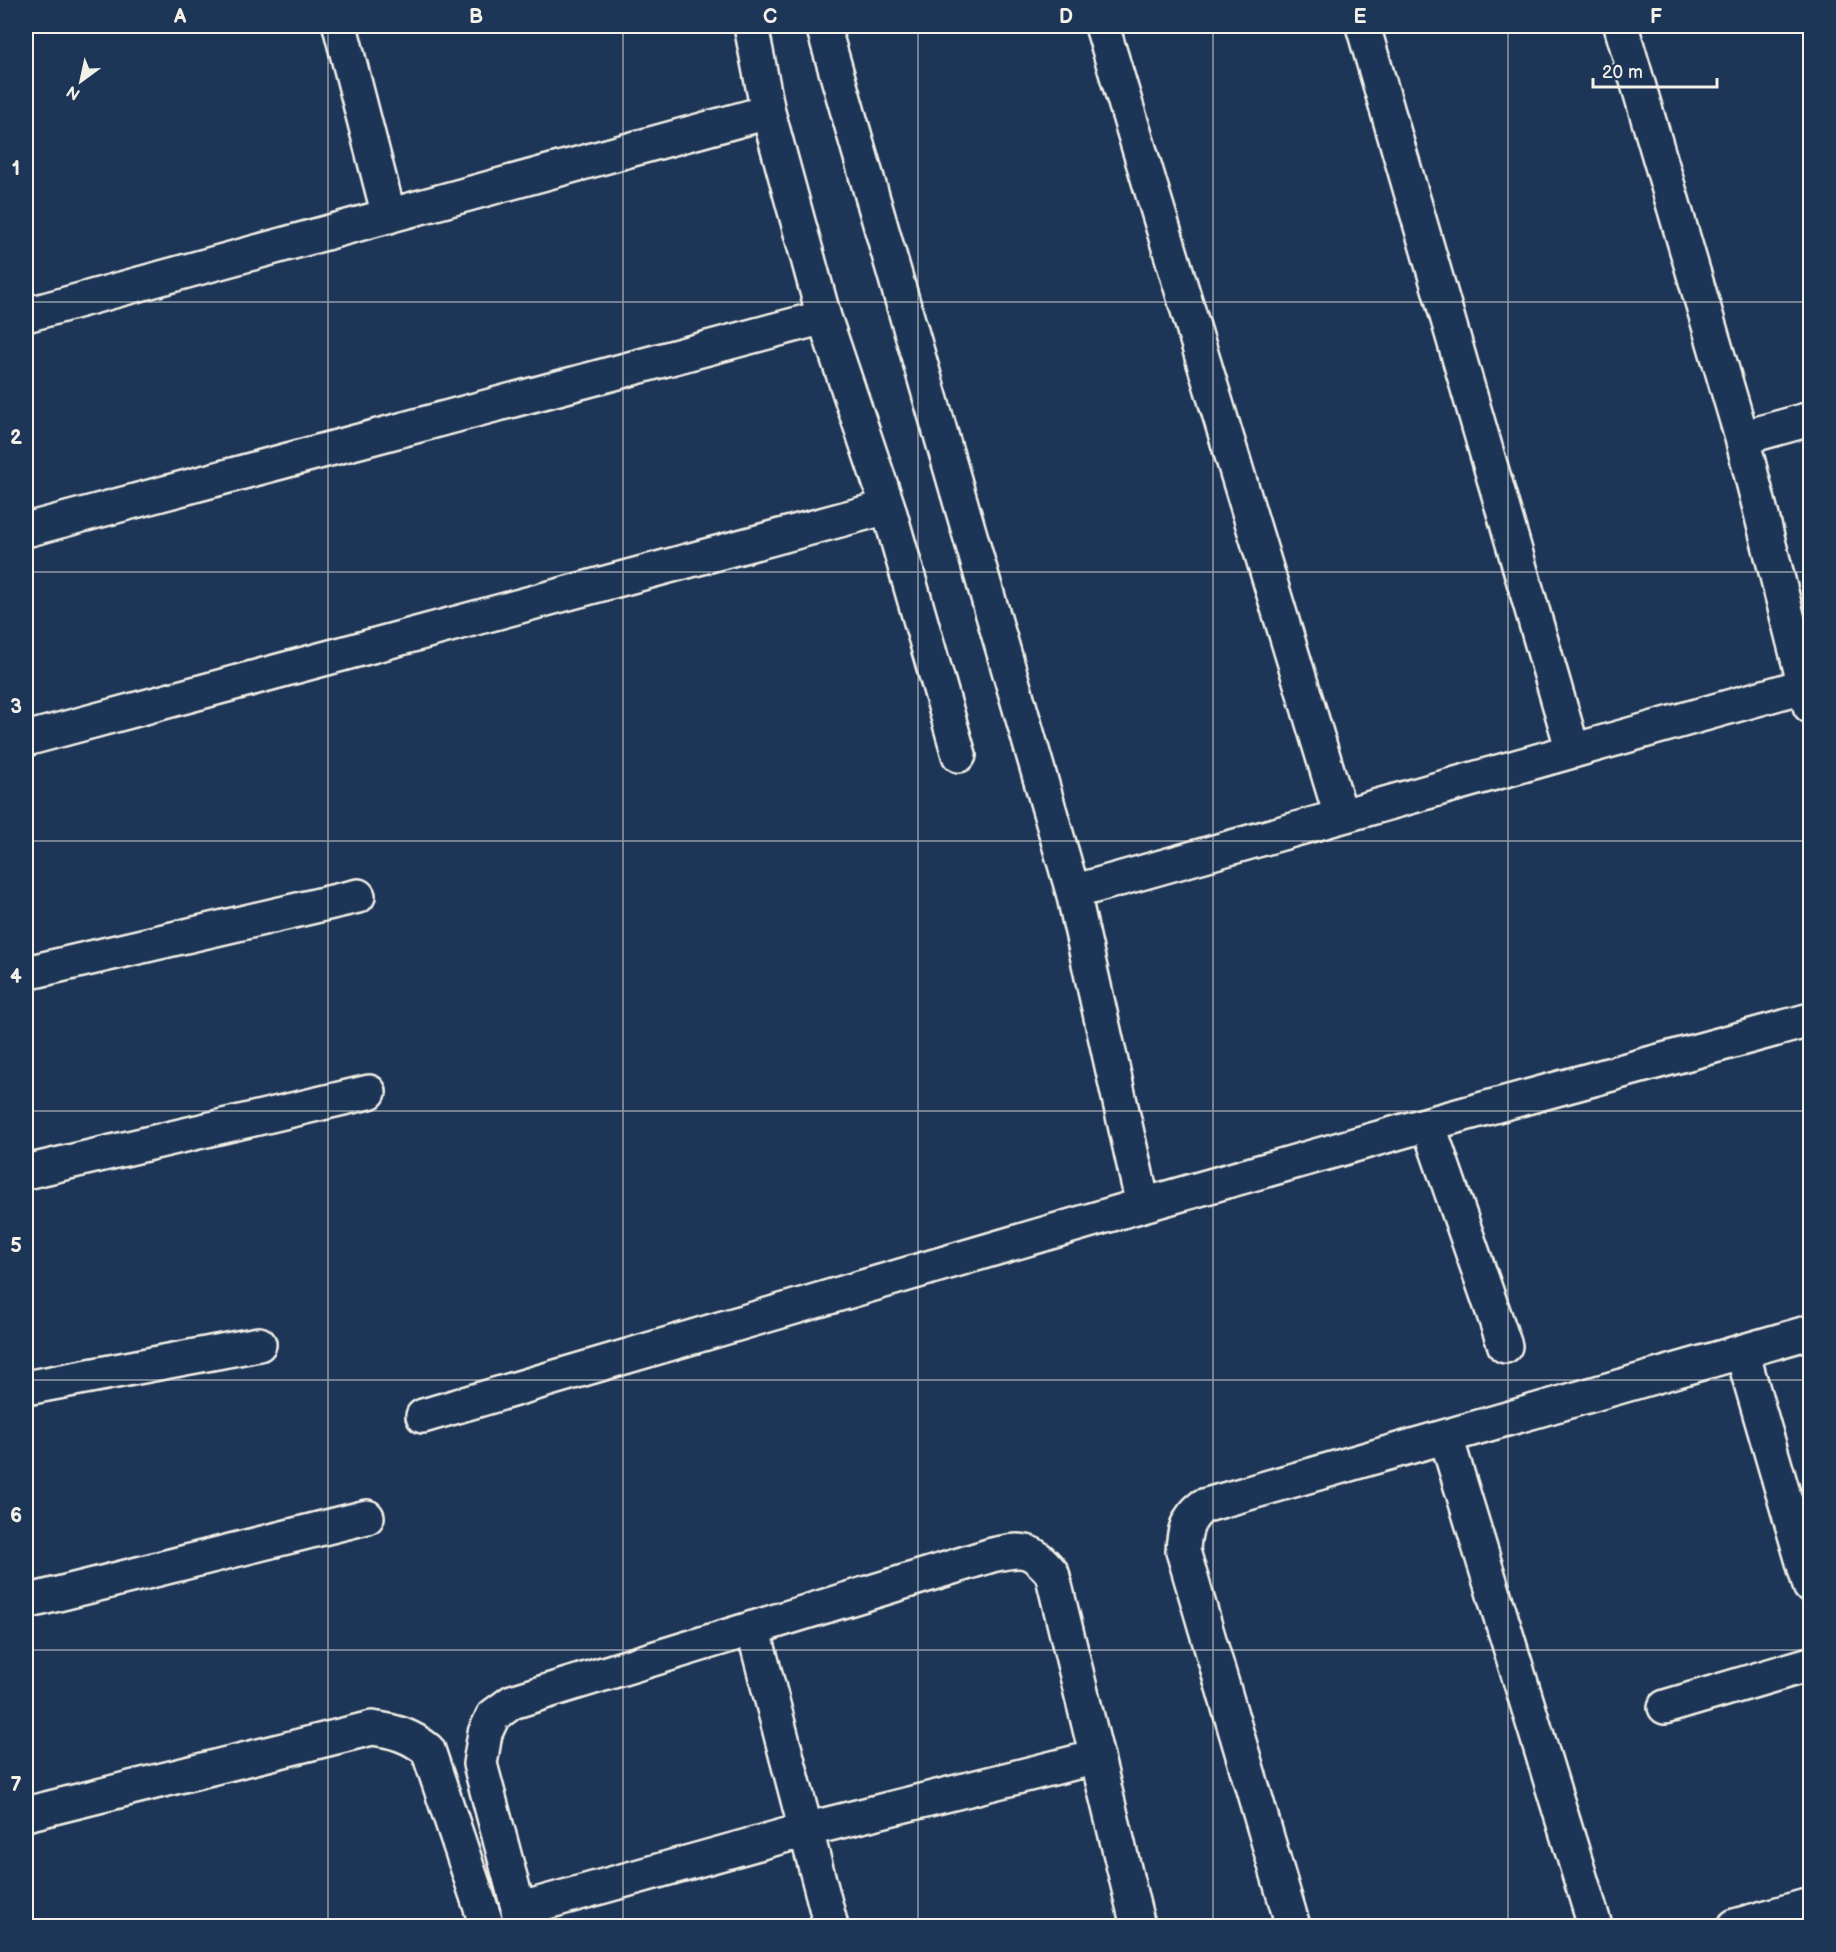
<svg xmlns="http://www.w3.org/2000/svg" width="1836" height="1952" viewBox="0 0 1836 1952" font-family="'Balsamiq Sans',sans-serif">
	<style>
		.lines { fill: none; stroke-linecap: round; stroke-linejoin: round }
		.minor-casing { stroke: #f4f1e8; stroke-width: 38 }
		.minor { stroke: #1d3557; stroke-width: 33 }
		.grid { fill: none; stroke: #f4f1e8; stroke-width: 1.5; stroke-opacity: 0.55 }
		.neatline { fill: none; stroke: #f4f1e8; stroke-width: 2 }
		.grid-label { font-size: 20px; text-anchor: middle; font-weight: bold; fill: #f4f1e8 }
	</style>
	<rect width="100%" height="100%" fill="#1d3557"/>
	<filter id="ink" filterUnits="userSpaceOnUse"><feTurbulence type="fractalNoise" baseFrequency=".0167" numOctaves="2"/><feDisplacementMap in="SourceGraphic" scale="12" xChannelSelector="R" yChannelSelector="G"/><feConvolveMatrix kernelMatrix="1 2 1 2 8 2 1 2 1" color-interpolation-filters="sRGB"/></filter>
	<g filter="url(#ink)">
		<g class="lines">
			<g class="minor-casing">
				<path id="minor" d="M 340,26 L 389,216
					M 823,26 L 1073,892 L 1143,1205
					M 1102,26 L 1341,816
					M 1363,26 L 1573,751
					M 1621,26 L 1742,438 L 1810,706
					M 26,315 L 768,112
					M 1742,438 L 1810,419
					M 888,507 L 959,755
					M 26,530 L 824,317
					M 26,739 L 888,507 L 824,317 L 768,112 L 751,26
					M 1073,892 L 1810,684
					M 26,973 L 358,896
					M 1428,1124 L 1505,1346
					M 26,1172 L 369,1092
					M 1742,1352 L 1810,1586
					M 26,1388 L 259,1344
					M 423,1416 L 1143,1205 L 1428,1124 L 1810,1020
					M 1446,1437 L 1595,1926
					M 26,1602 L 367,1517
					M 753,1628 L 831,1926
					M 1665,1707 L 1810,1664
					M 26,1814 L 372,1728 C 395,1731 411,1736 428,1750 L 487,1926
					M 518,1910 L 805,1830 L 1097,1757
					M 523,1926 L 480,1764 L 485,1733 L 493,1716 L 512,1702 L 992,1555 C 1024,1548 1031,1548 1052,1573 L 1138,1926
					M 1293,1926 L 1183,1551 C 1184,1531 1187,1518 1203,1506 L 1810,1332
					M 1735,1926 L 1810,1905"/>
			</g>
			<use href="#minor" class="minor"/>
		</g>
	</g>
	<path class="grid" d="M 328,26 L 328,1926M 623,26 L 623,1926M 918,26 L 918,1926M 1213,26 L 1213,1926M 1508,26 L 1508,1926M 26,302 L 1810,302M 26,572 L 1810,572M 26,841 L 1810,841M 26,1111 L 1810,1111M 26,1380 L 1810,1380M 26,1650 L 1810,1650"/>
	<rect width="1836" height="1952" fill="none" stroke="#1d3557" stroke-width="66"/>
	<g transform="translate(81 81) rotate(213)" stroke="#1d3557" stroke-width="4.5" paint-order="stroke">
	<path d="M0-4.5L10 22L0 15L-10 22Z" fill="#f4f1e8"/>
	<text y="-9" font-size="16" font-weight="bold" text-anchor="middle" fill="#f4f1e8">N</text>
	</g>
	<path d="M1593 78v9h124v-9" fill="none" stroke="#f4f1e8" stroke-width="3"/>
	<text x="1602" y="78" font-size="18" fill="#f4f1e8" stroke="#1d3557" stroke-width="4.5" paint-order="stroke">20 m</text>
	<rect x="33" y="33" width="1770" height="1886" class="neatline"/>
	<g class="grid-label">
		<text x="180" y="23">A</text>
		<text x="476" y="23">B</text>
		<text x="770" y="23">C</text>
		<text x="1066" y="23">D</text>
		<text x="1360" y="23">E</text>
		<text x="1656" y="23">F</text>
		<text x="16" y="175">1</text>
		<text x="16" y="444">2</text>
		<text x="16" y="713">3</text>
		<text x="16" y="983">4</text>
		<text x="16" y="1252">5</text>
		<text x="16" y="1522">6</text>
		<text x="16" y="1791">7</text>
	</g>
</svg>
